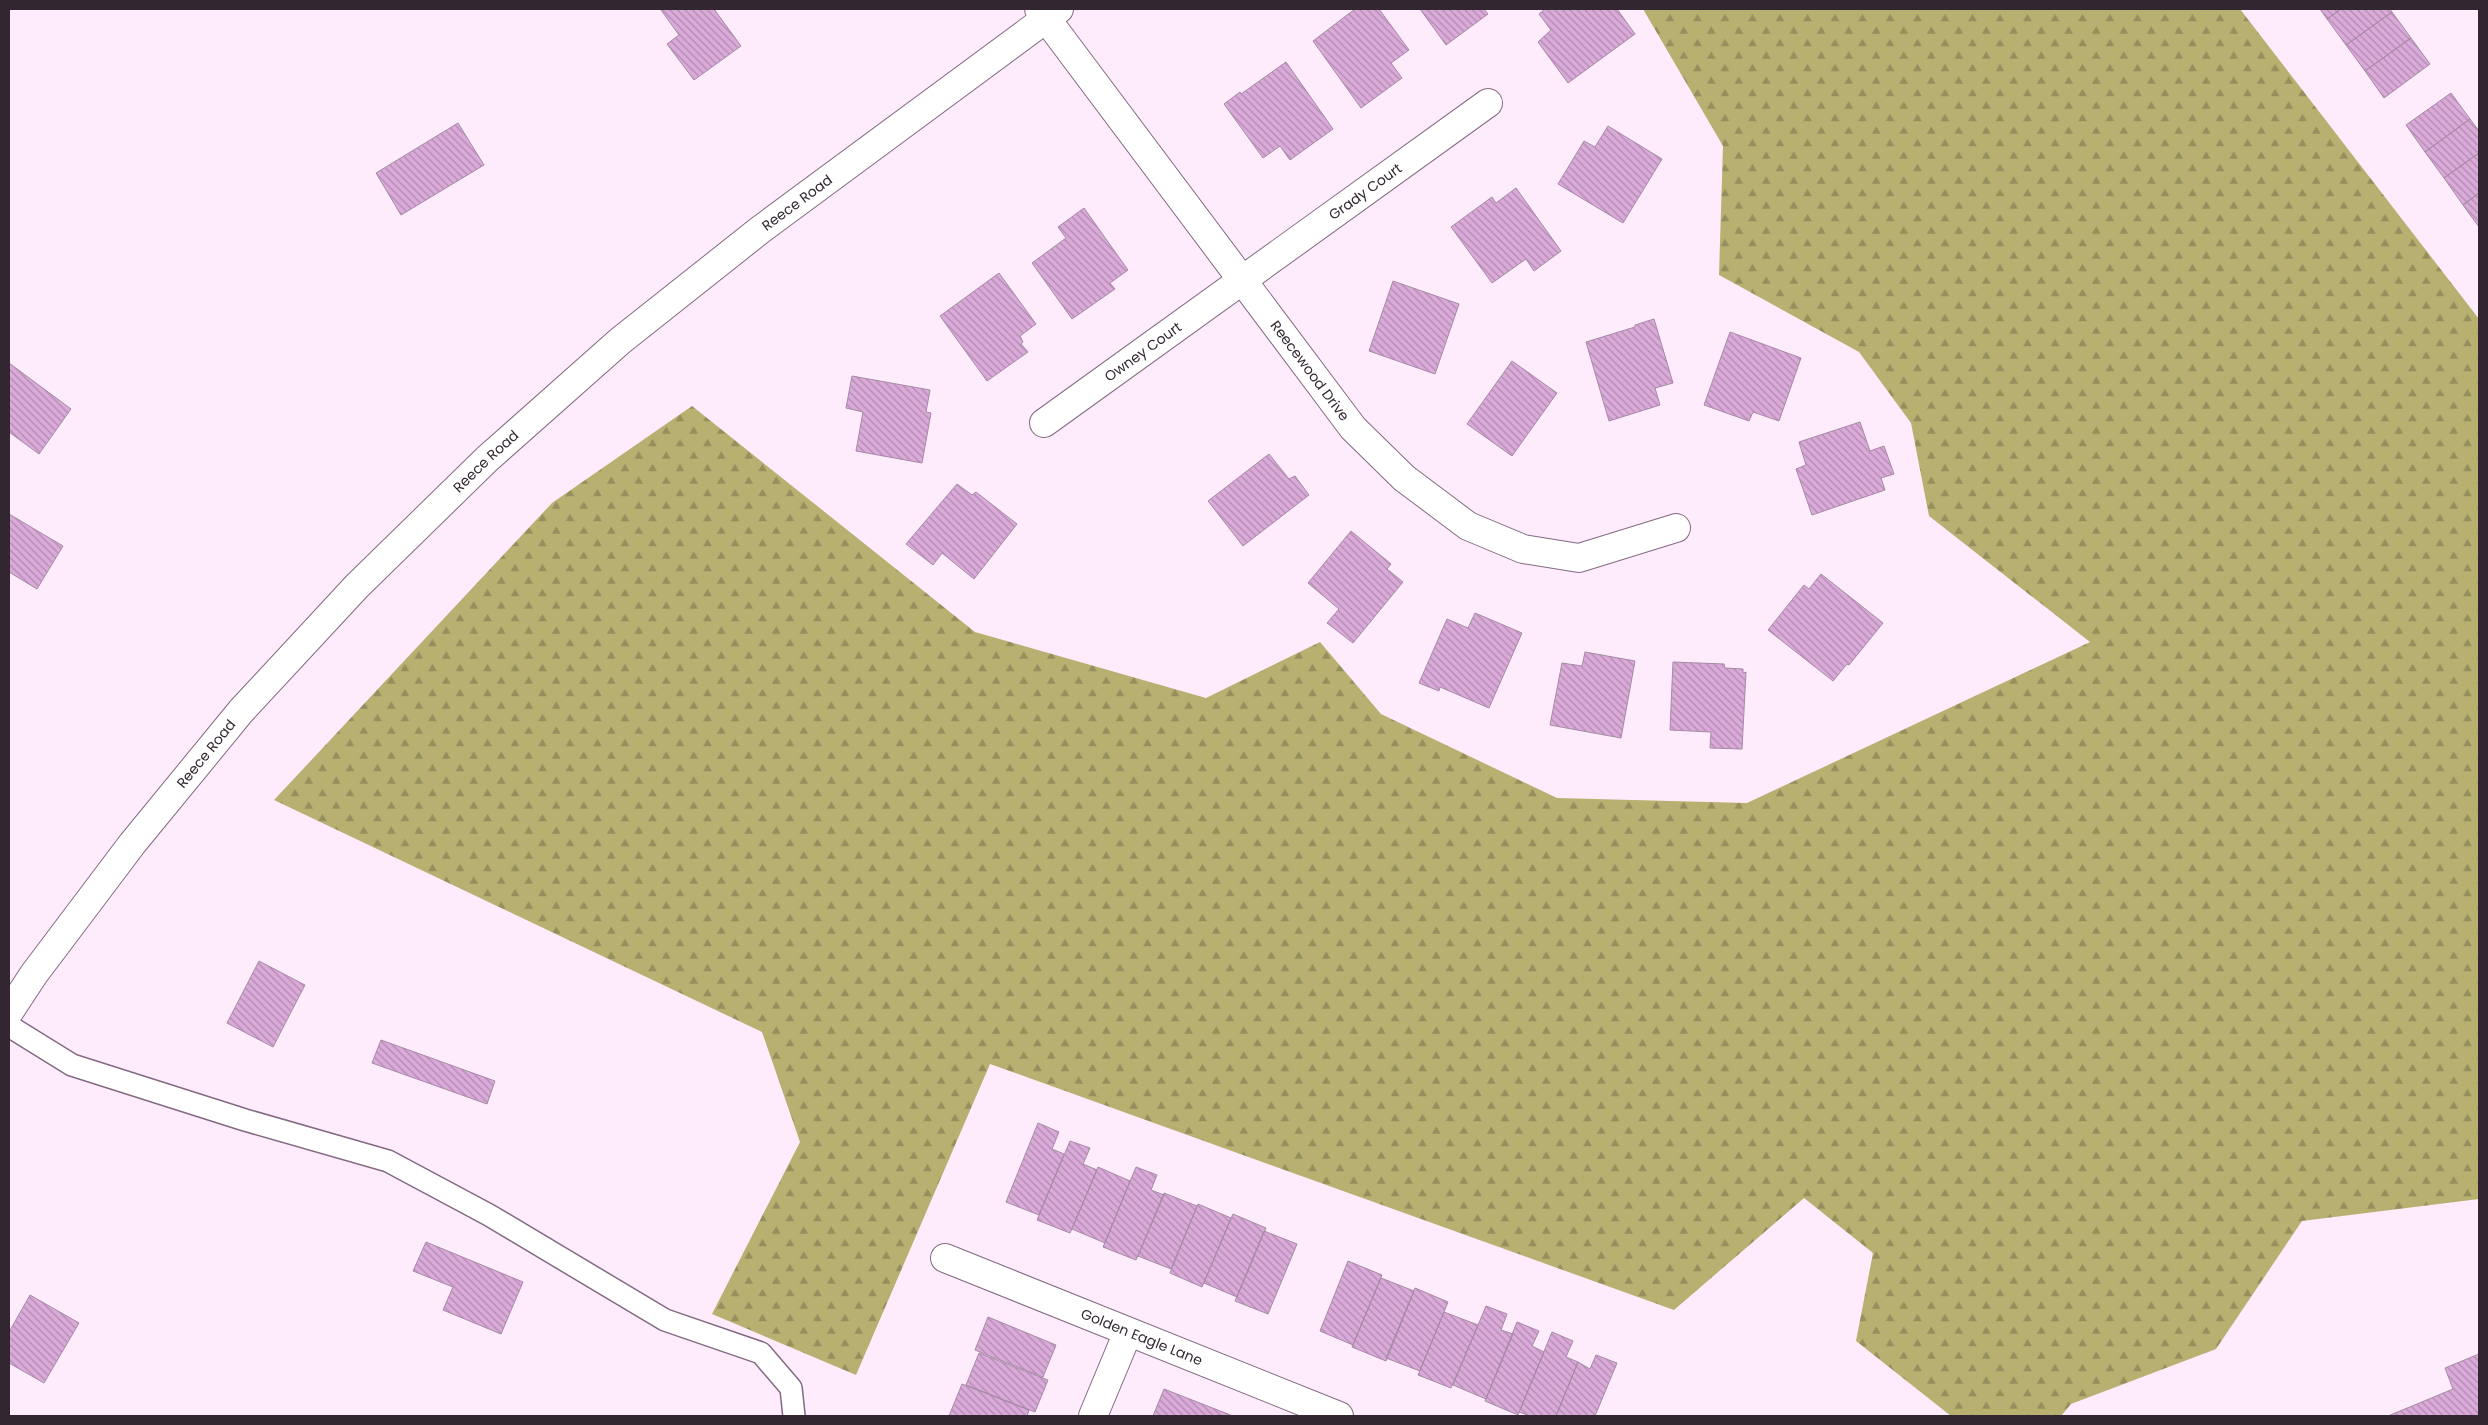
<svg xmlns="http://www.w3.org/2000/svg" width="2488" height="1425" viewBox="0 0 2488 1425" font-family="Poppins,sans-serif">
	<style>
		.forest { fill: url(#forest-firs) }
		.building { fill: url(#building-back-hatch); stroke: #a58aa4 }
		.lines { fill: none; stroke-linecap: round; stroke-linejoin: round }
		.lane-casing { stroke: #836a82; stroke-width: 24 }
		.street-casing { stroke: #836a82; stroke-width: 30 }
		.secondary-casing { stroke: #836a82; stroke-width: 30 }
		.lane { stroke: #fff; stroke-width: 21 }
		.street { stroke: #fff; stroke-width: 28 }
		.secondary { stroke: #fff; stroke-width: 28 }
		.labels { text-anchor: middle; dominant-baseline: central; stroke-width: 4.5; stroke-linejoin: round; paint-order: stroke }
		.street-label { font-size: 14px; fill: #322731; stroke: #feecfd }
	</style>
	<defs>
		<pattern id="forest-firs" width="22" height="20" patternUnits="userSpaceOnUse" patternTransform="scale(1.25)"><rect width="22" height="20" fill="#b7b071"/><path d="M5 1l3.5 6h-7zM16 11l3.5 6h-7z" fill="#958f5d"/></pattern>
		<pattern id="building-back-hatch" width="6" height="6" patternUnits="userSpaceOnUse" patternTransform="scale(1.25)"><rect width="6" height="6" fill="#daaad9"/><path d="M-1 5l2 2M0 0l6 6M5-1l2 2" fill="none" stroke="#b18ab1"/></pattern>
	</defs>
	<rect width="100%" height="100%" fill="#feecfd"/>
	<path class="forest" d="M 1643,9 L 2240,9 L 2479,319 L 2479,1199 L 2302,1221 L 2216,1349 L 2071,1404 L 2061,1416 L 1951,1416 L 1856,1341 L 1873,1253 L 1804,1198 L 1674,1310 L 990,1064 L 856,1375 L 712,1314 L 800,1142 L 762,1032 L 274,800 L 552,503 L 692,406 L 975,632 L 1206,698 L 1320,642 L 1381,714 L 1557,798 L 1747,803 L 2090,642 L 1929,516 L 1911,423 L 1859,352 L 1719,275 L 1723,146 Z"/>
	<path class="building" d="M 663,9 L 714,9 L 741,46 L 694,80 L 667,44 L 679,35 L 661,10 Z
		M 1355,9 L 1379,9 L 1409,50 L 1391,63 L 1402,78 L 1361,108 L 1313,41 Z
		M 1420,9 L 1484,9 L 1488,14 L 1446,45 Z
		M 1545,9 L 1617,9 L 1635,34 L 1568,83 L 1538,42 L 1551,30 L 1539,14 Z
		M 2320,9 L 2341,9 L 2327,19 Z
		M 2341,9 L 2390,9 L 2392,12 L 2346,45 L 2327,19 Z
		M 2392,12 L 2411,38 L 2365,71 L 2346,45 Z
		M 2411,38 L 2430,64 L 2384,98 L 2365,71 Z
		M 1286,62 L 1333,129 L 1290,160 L 1280,146 L 1263,158 L 1224,104 L 1240,92 L 1241,94 Z
		M 2451,93 L 2470,119 L 2425,152 L 2406,125 Z
		M 2470,119 L 2479,131 L 2479,153 L 2444,178 L 2425,152 Z
		M 458,123 L 484,165 L 401,215 L 376,173 Z
		M 1608,126 L 1662,159 L 1623,223 L 1558,184 L 1584,141 L 1595,147 Z
		M 2479,153 L 2479,193 L 2463,205 L 2444,178 Z
		M 1516,188 L 1561,251 L 1534,271 L 1526,259 L 1492,283 L 1451,227 L 1492,197 L 1496,203 Z
		M 2479,193 L 2479,227 L 2463,205 Z
		M 1084,208 L 1128,270 L 1110,283 L 1115,289 L 1072,319 L 1032,263 L 1066,238 L 1058,227 Z
		M 999,273 L 1036,324 L 1020,336 L 1023,342 L 1021,344 L 1028,352 L 987,381 L 940,316 Z
		M 1393,281 L 1459,304 L 1435,374 L 1369,351 Z
		M 1654,319 L 1673,383 L 1655,388 L 1660,405 L 1609,421 L 1586,342 L 1635,327 L 1635,325 Z
		M 1730,332 L 1801,358 L 1779,421 L 1753,412 L 1749,421 L 1704,405 Z
		M 1512,361 L 1557,393 L 1512,456 L 1467,424 Z
		M 9,363 L 71,409 L 39,454 L 9,432 Z
		M 852,376 L 930,390 L 926,412 L 931,413 L 922,463 L 856,451 L 863,412 L 846,408 Z
		M 1860,422 L 1870,451 L 1884,446 L 1894,474 L 1881,478 L 1885,490 L 1812,515 L 1796,469 L 1806,465 L 1799,442 Z
		M 1269,454 L 1289,479 L 1295,476 L 1309,495 L 1243,546 L 1208,501 Z
		M 957,484 L 972,495 L 976,492 L 1017,524 L 974,579 L 942,553 L 933,565 L 906,544 Z
		M 9,514 L 63,546 L 37,589 L 9,572 Z
		M 1351,531 L 1391,564 L 1387,569 L 1403,582 L 1353,643 L 1327,623 L 1339,609 L 1308,583 Z
		M 1821,574 L 1883,623 L 1849,665 L 1847,664 L 1833,681 L 1768,630 L 1804,585 L 1809,589 Z
		M 1475,613 L 1522,633 L 1489,708 L 1440,687 L 1439,691 L 1419,683 L 1447,619 L 1468,628 Z
		M 1585,652 L 1635,661 L 1621,738 L 1550,725 L 1562,663 L 1582,666 Z
		M 1673,662 L 1724,664 L 1725,668 L 1743,669 L 1743,673 L 1746,672 L 1742,749 L 1710,748 L 1711,732 L 1670,730 Z
		M 259,961 L 305,985 L 273,1047 L 227,1023 Z
		M 381,1040 L 495,1081 L 487,1104 L 372,1063 Z
		M 1038,1123 L 1059,1132 L 1052,1149 L 1064,1154 L 1039,1215 L 1006,1202 Z
		M 1070,1141 L 1090,1148 L 1083,1164 L 1097,1170 L 1070,1233 L 1037,1220 Z
		M 1098,1167 L 1130,1181 L 1105,1243 L 1072,1229 Z
		M 1136,1167 L 1157,1175 L 1151,1190 L 1164,1195 L 1136,1260 L 1103,1247 Z
		M 1164,1193 L 1197,1206 L 1171,1269 L 1138,1256 Z
		M 1198,1204 L 1231,1218 L 1202,1287 L 1170,1273 Z
		M 1233,1214 L 1266,1228 L 1237,1297 L 1204,1283 Z
		M 1264,1231 L 1297,1244 L 1268,1314 L 1235,1301 Z
		M 426,1242 L 523,1282 L 501,1334 L 443,1310 L 453,1287 L 413,1271 Z
		M 1348,1261 L 1382,1275 L 1353,1345 L 1320,1331 Z
		M 1381,1278 L 1414,1291 L 1386,1361 L 1352,1347 Z
		M 1415,1288 L 1448,1302 L 1420,1371 L 1386,1358 Z
		M 30,1295 L 79,1323 L 44,1383 L 9,1363 L 9,1332 Z
		M 1486,1306 L 1507,1314 L 1501,1330 L 1513,1334 L 1486,1399 L 1453,1385 Z
		M 1444,1312 L 1478,1325 L 1451,1388 L 1418,1375 Z
		M 988,1317 L 1056,1345 L 1043,1377 L 975,1350 Z
		M 1517,1322 L 1539,1331 L 1532,1346 L 1544,1352 L 1518,1415 L 1485,1401 Z
		M 1552,1332 L 1573,1341 L 1566,1357 L 1578,1362 L 1556,1416 L 1530,1416 L 1519,1412 Z
		M 979,1353 L 1048,1380 L 1035,1412 L 966,1385 Z
		M 2479,1354 L 2479,1416 L 2388,1416 L 2453,1389 L 2445,1368 Z
		M 1596,1355 L 1617,1363 L 1595,1416 L 1556,1416 L 1578,1362 L 1590,1369 Z
		M 962,1384 L 1029,1410 L 1027,1416 L 949,1416 Z
		M 1164,1389 L 1233,1416 L 1153,1416 Z"/>
	<g class="lines">
		<g class="lane-casing">
			<path id="lane" d="M 9,1026 L 72,1065 L 245,1120 L 388,1161 L 489,1215 L 665,1320 L 761,1353 L 791,1388 L 794,1416"/>
		</g>
		<g class="street-casing">
			<g id="street">
				<path id="s1" d="M 1039,9 L 1353,428 L 1404,478 L 1468,526 L 1523,549 L 1579,558 L 1676,528"/>
				<path id="s2" d="M 1044,423 L 1488,103"/>
				<path id="s3" d="M 945,1258 L 1339,1416"/>
				<path d="M 1093,1416 L 1128,1332"/>
			</g>
		</g>
		<g class="secondary-casing">
			<g id="secondary">
				<path id="s4" d="M 9,1012 L 34,974 L 132,844 L 241,711 L 357,586 L 487,459 L 620,341 L 760,230 L 1059,9"/>
			</g>
		</g>
		<use href="#lane" class="lane"/>
		<use href="#street" class="street"/>
		<use href="#secondary" class="secondary"/>
	</g>
	<g class="labels">
		<g class="street-label">
			<text stroke="none"><textPath href="#s2" startOffset="396">Grady Court</textPath></text>
			<text stroke="none"><textPath href="#s4" startOffset="1135">Reece Road</textPath></text>
			<text stroke="none"><textPath href="#s2" startOffset="122">Owney Court</textPath></text>
			<text stroke="none"><textPath href="#s1" startOffset="452">Reecewood Drive</textPath></text>
			<text stroke="none"><textPath href="#s4" startOffset="730">Reece Road</textPath></text>
			<text stroke="none"><textPath href="#s4" startOffset="325">Reece Road</textPath></text>
			<text stroke="none"><textPath href="#s3" startOffset="212">Golden Eagle Lane</textPath></text>
		</g>
	</g>
	<rect width="2488" height="1425" fill="none" stroke="#322731" stroke-width="20"/>
</svg>
